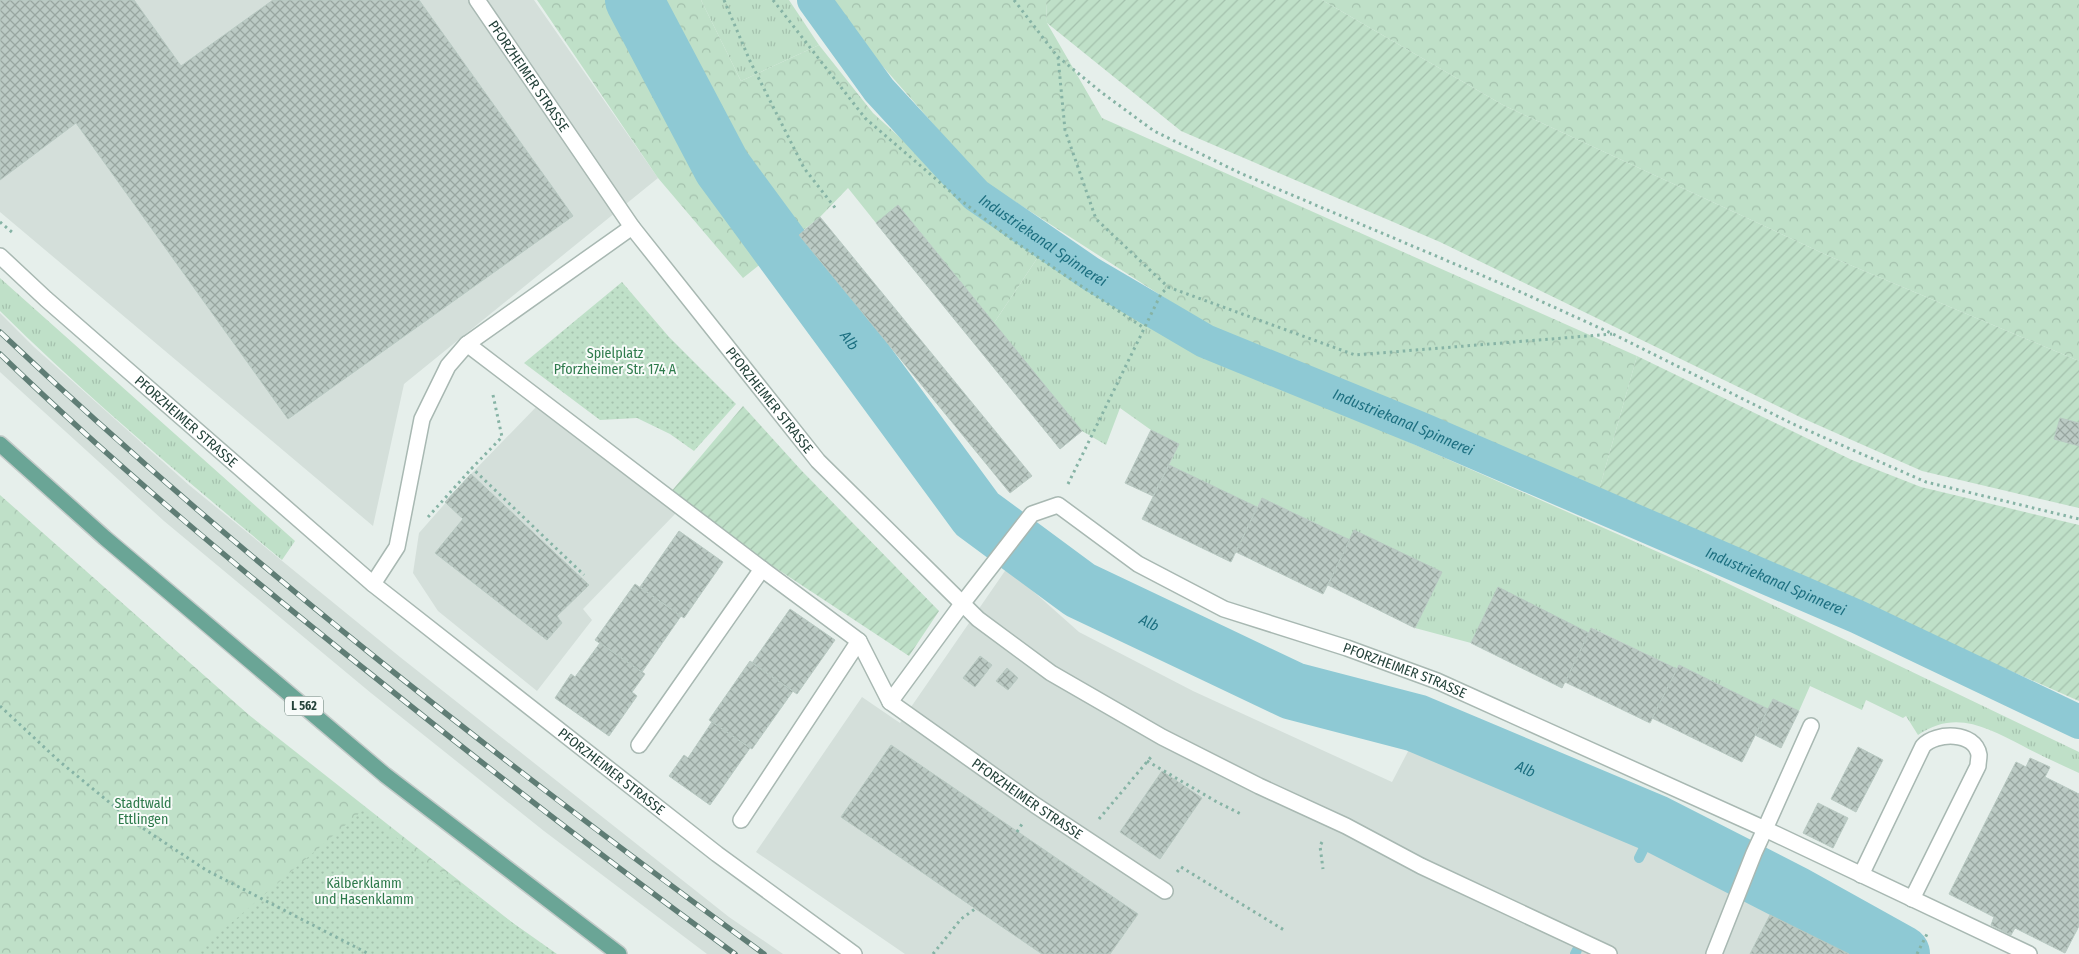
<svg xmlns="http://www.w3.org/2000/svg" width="2079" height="954" viewBox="0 0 2079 954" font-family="'Fira Sans Condensed',sans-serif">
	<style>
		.built { fill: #d4dfda }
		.grass { fill: url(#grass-tufts) }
		.forest { fill: url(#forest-crowns) }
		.park { fill: url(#park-dots) }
		.garden { fill: url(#garden-furrows) }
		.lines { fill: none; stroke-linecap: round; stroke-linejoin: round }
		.stream { stroke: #8ec9d4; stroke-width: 10 }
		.canal { stroke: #8ec9d4; stroke-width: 34 }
		.river { stroke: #8ec9d4; stroke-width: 58 }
		.building { fill: url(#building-cross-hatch); stroke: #b8c9c2 }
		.service-casing { stroke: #a8b8b2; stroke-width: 18 }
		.minor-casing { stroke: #a8b8b2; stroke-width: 18 }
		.primary-casing { stroke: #c2cac8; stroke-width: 18 }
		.path { stroke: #86b3a5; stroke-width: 3; stroke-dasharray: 2.5 4; stroke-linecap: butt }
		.service { stroke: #fff; stroke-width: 15 }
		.minor { stroke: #fff; stroke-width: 15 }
		.primary { stroke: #6aa596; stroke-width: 15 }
		.rail-casing { stroke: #5f7d75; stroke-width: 5.5 }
		.rail { stroke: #f7fbf9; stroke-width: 4; stroke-dasharray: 11; stroke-linecap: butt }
		.labels { text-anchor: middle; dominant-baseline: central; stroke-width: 4; stroke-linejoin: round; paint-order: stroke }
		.shield { fill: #f7fbf9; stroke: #637a73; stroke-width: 1 }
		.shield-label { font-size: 12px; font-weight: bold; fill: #24423a }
		.street-label { font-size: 14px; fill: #24423a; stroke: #f7fbf9 }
		.park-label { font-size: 14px; fill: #2d7a4b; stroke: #f7fbf9 }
		.water-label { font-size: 15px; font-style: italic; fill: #1c6f80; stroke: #f7fbf9 }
	</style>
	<defs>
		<pattern id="grass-tufts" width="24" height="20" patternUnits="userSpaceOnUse" patternTransform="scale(1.25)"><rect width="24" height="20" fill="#bfe0c8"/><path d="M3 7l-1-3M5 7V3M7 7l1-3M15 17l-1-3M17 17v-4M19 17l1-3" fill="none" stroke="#a4c1ad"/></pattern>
		<pattern id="forest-crowns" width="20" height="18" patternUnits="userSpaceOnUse" patternTransform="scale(1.25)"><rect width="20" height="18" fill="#bfe0c8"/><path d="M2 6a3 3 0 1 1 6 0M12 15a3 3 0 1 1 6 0" fill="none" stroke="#a4c1ad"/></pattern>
		<pattern id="park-dots" width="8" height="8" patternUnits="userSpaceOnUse" patternTransform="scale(1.25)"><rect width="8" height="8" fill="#bfe0c8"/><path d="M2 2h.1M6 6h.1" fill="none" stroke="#a4c1ad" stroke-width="1.8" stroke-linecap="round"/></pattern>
		<pattern id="garden-furrows" width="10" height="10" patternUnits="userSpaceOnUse" patternTransform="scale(1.25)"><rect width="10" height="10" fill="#bfe0c8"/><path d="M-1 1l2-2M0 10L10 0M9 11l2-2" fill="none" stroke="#a4c1ad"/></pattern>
		<pattern id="building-cross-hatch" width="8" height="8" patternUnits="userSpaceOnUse" patternTransform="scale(1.25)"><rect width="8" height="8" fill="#bbcac4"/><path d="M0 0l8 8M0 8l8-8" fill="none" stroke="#98a6a0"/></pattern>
	</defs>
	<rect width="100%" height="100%" fill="#e6efeb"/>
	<path class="built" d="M 0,0 L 534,0 L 658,178 L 404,384 L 373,526 L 0,212 Z
		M 0,313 L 34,347 L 189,485 L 400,657 L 729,917 L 783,954 L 707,954 L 544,831 L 371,693 L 164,521 L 0,372 Z
		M 539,404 L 676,513 L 583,609 L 592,620 L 537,691 L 438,611 L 413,573 L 419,533 L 471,474 Z
		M 1007,568 L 1079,632 L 1193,691 L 1392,782 L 1415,738 L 1862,954 L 905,954 L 756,852 L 862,697 L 900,723 Z"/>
	<path class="grass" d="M 701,0 L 789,0 L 819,45 L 741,81 Z
		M 1040,254 L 1143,318 L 1171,337 L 1708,574 L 2079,752 L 2079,773 C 2060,764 2041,756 2023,746 C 1987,728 1956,709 1918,735 L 1906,716 L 1903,718 L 1866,700 L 1862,710 L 1810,686 L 1799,711 L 1773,699 L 1768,709 L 1679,665 L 1677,669 L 1592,628 L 1589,633 L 1498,588 L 1471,643 L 1415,628 L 1442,572 L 1350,540 L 1262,498 L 1257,507 L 1169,465 L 1179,444 L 1151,430 L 1120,408 L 1106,445 L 1082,431 L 994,323 Z
		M 0,278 L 295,541 L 282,560 C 186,480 89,399 0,311 Z"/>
	<path class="forest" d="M 537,0 L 701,0 L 741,81 L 819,45 L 873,113 L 952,185 L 1040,254 L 994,323 L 899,206 L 876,223 L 848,188 L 820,217 L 743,278 L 658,178 Z
		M 834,0 L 1046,0 L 1047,23 L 1102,118 L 1637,356 L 1599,490 L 1207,325 L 983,181 L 865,46 Z
		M 1322,0 L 2079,0 L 2079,361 L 1831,257 L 1503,105 Z
		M 0,495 L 249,715 L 552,954 L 0,954 Z"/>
	<path class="park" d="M 622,282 L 669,337 L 736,404 L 694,451 L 670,434 L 637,418 L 600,420 L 524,363 Z
		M 363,810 L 425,861 L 557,954 L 195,954 Z"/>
	<path class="garden" d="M 1046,0 L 1322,0 L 1503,105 L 1831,257 L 2079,361 L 2079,508 L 1922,471 L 1802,418 L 1440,242 L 1181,131 L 1047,23 Z
		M 1637,356 L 1852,460 L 1921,487 L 2079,525 L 2079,701 L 1599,490 Z
		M 743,406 L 801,470 L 939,611 L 909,656 L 727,536 L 670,493 Z"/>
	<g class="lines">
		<path class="stream" d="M 1639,858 L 1656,824
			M 1575,954 L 1577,950"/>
		<path class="canal" id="s1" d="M 814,0 L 879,90 L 976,195 L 1091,274 L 1205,341 L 1421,429 L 1858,617 L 2079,722"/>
		<path class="river" id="s2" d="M 634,0 L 722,167 L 977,514 L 1080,590 L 1215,654 L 1293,691 L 1416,723 L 1656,824 L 1795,895 L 1901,954"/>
	</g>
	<path class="building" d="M 0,0 L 134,0 L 181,66 L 273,0 L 419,0 L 573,216 L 288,419 L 76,123 L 0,180 Z
		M 898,205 L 1082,431 L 1060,449 L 876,223 Z
		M 820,217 L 1032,476 L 1010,493 L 799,235 Z
		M 2060,418 L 2079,423 L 2079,446 L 2054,439 Z
		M 1151,430 L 1179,444 L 1153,496 L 1125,483 Z
		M 1169,465 L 1257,507 L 1231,562 L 1142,519 Z
		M 471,474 L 589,585 L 557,616 L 562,623 L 547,640 L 435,553 L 463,519 L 445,502 Z
		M 1262,498 L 1350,540 L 1323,594 L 1236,552 Z
		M 1354,530 L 1442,572 L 1415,628 L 1328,585 Z
		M 679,531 L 723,562 L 684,618 L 640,587 Z
		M 635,584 L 681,616 L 642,672 L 595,640 Z
		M 1498,587 L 1589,633 L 1562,688 L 1471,643 Z
		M 790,609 L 835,640 L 797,694 L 752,663 Z
		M 1591,628 L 1677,669 L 1650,723 L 1565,682 Z
		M 600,643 L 645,674 L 632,692 L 637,696 L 609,736 L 555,698 L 571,674 L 575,677 Z
		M 980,656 L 992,665 L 975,687 L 963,678 Z
		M 750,661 L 793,691 L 752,749 L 709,720 Z
		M 1679,665 L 1768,709 L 1742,762 L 1652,718 Z
		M 1007,668 L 1018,678 L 1008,690 L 996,681 Z
		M 1773,699 L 1799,711 L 1781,748 L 1755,735 Z
		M 712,722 L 750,748 L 710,805 L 669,776 L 684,755 L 688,758 Z
		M 891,745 L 1138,914 L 1110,954 L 1042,954 L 841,817 Z
		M 1858,747 L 1883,760 L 1856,812 L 1831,799 Z
		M 2030,758 L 2050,767 L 2045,777 L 2079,794 L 2079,926 L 2065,953 L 2015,928 L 2011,935 L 1991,925 L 1994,917 L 1949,894 L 2016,762 L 2026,767 Z
		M 1162,771 L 1202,798 L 1160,859 L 1120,832 Z
		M 1818,803 L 1848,818 L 1833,848 L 1803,833 Z
		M 1770,915 L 1849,954 L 1750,954 Z"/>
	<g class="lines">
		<g class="service-casing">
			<g id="service">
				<path d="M 467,344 L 762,569 L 859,641 L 890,702 L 962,604"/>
				<path id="s3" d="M 890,702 L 1035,805 L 1165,891"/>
				<path d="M 1811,726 L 1765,829 L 2029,954"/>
				<path d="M 639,745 L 762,569"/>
				<path d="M 741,820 L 859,641"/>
				<path d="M 1861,875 L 1923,746 C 1936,732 1975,731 1979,755 C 1979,758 1978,763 1978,766 L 1912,899"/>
			</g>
		</g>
		<g class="minor-casing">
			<g id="minor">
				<path id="s4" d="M 477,0 L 632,227 L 818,461 L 978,619 L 1051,673 L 1162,737 L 1259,786 L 1346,826 L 1421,866 L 1609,954"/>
				<path id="s5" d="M 0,256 L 46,299 L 373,584 L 717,854 L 854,954"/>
				<path d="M 373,584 L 397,547 L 422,419 L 448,366 L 467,344 L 632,227"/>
				<path id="s6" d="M 962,604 L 1032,514 L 1058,505 L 1138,564 L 1224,609 L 1347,648 L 1437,681 L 1765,829 L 1754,853 L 1714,954"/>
			</g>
		</g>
		<g class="primary-casing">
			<path id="primary" d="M 0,444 L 105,538 L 385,775 L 619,954"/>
		</g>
		<path class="path" d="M 724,0 L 750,61 L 804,168 L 836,209
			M 773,0 L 865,118 L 959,199 L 1015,242 L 1144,328
			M 1014,0 L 1057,56 L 1101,92 L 1154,131 L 1240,173 L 1514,289 L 1613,334 L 1793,424 L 1926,482 L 2079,519
			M 1058,57 L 1065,130 L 1096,219 L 1168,287 L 1355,355 L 1612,334
			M 0,222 L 13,233
			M 493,395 L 502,437 L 472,468 L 584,575
			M 1068,484 L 1161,294 L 1168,287
			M 428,517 L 472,468
			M 0,706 L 59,761 L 132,821 L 206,870 L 369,954
			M 1147,761 L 1217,802 L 1243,815
			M 1099,819 L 1151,757
			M 1017,832 L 1022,824
			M 1322,842 L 1320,846 L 1323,869
			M 1177,872 L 1181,867 L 1284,930
			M 933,954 L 961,919 L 975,909
			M 1917,954 L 1928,932"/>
		<use href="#service" class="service"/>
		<use href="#minor" class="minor"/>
		<use href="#primary" class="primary"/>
		<g class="rail-casing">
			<path id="rail" d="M 0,332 C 239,558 499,760 764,954
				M 0,354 C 118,468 244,573 372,675 C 491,771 612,864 735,954"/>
		</g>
		<use href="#rail" class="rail"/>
	</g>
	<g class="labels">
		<rect class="shield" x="285" y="696.5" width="38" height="19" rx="4"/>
		<g class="shield-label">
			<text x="304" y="706">L 562</text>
		</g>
		<g class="street-label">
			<text stroke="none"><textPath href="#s4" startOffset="92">PFORZHEIMER STRASSE</textPath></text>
			<text stroke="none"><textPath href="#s4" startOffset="496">PFORZHEIMER STRASSE</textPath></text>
			<text stroke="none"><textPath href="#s5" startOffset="249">PFORZHEIMER STRASSE</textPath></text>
			<text stroke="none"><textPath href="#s6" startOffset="529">PFORZHEIMER STRASSE</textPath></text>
			<text stroke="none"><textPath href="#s5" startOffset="800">PFORZHEIMER STRASSE</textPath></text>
			<text stroke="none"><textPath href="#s3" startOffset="168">PFORZHEIMER STRASSE</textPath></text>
		</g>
		<g class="park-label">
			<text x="615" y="353">Spielplatz<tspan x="615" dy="16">Pforzheimer Str. 174 A</tspan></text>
			<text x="143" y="803">Stadtwald<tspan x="143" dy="16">Ettlingen</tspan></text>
			<text x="364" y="883">Kälberklamm<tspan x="364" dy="16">und Hasenklamm</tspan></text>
		</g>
		<g class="water-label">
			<text stroke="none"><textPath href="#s1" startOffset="335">Industriekanal Spinnerei</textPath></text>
			<text stroke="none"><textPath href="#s2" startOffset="404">Alb</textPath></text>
			<text stroke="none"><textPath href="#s1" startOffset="740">Industriekanal Spinnerei</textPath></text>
			<text stroke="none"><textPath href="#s1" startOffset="1145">Industriekanal Spinnerei</textPath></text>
			<text stroke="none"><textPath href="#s2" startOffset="824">Alb</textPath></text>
			<text stroke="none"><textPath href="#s2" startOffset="1229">Alb</textPath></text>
		</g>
	</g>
</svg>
